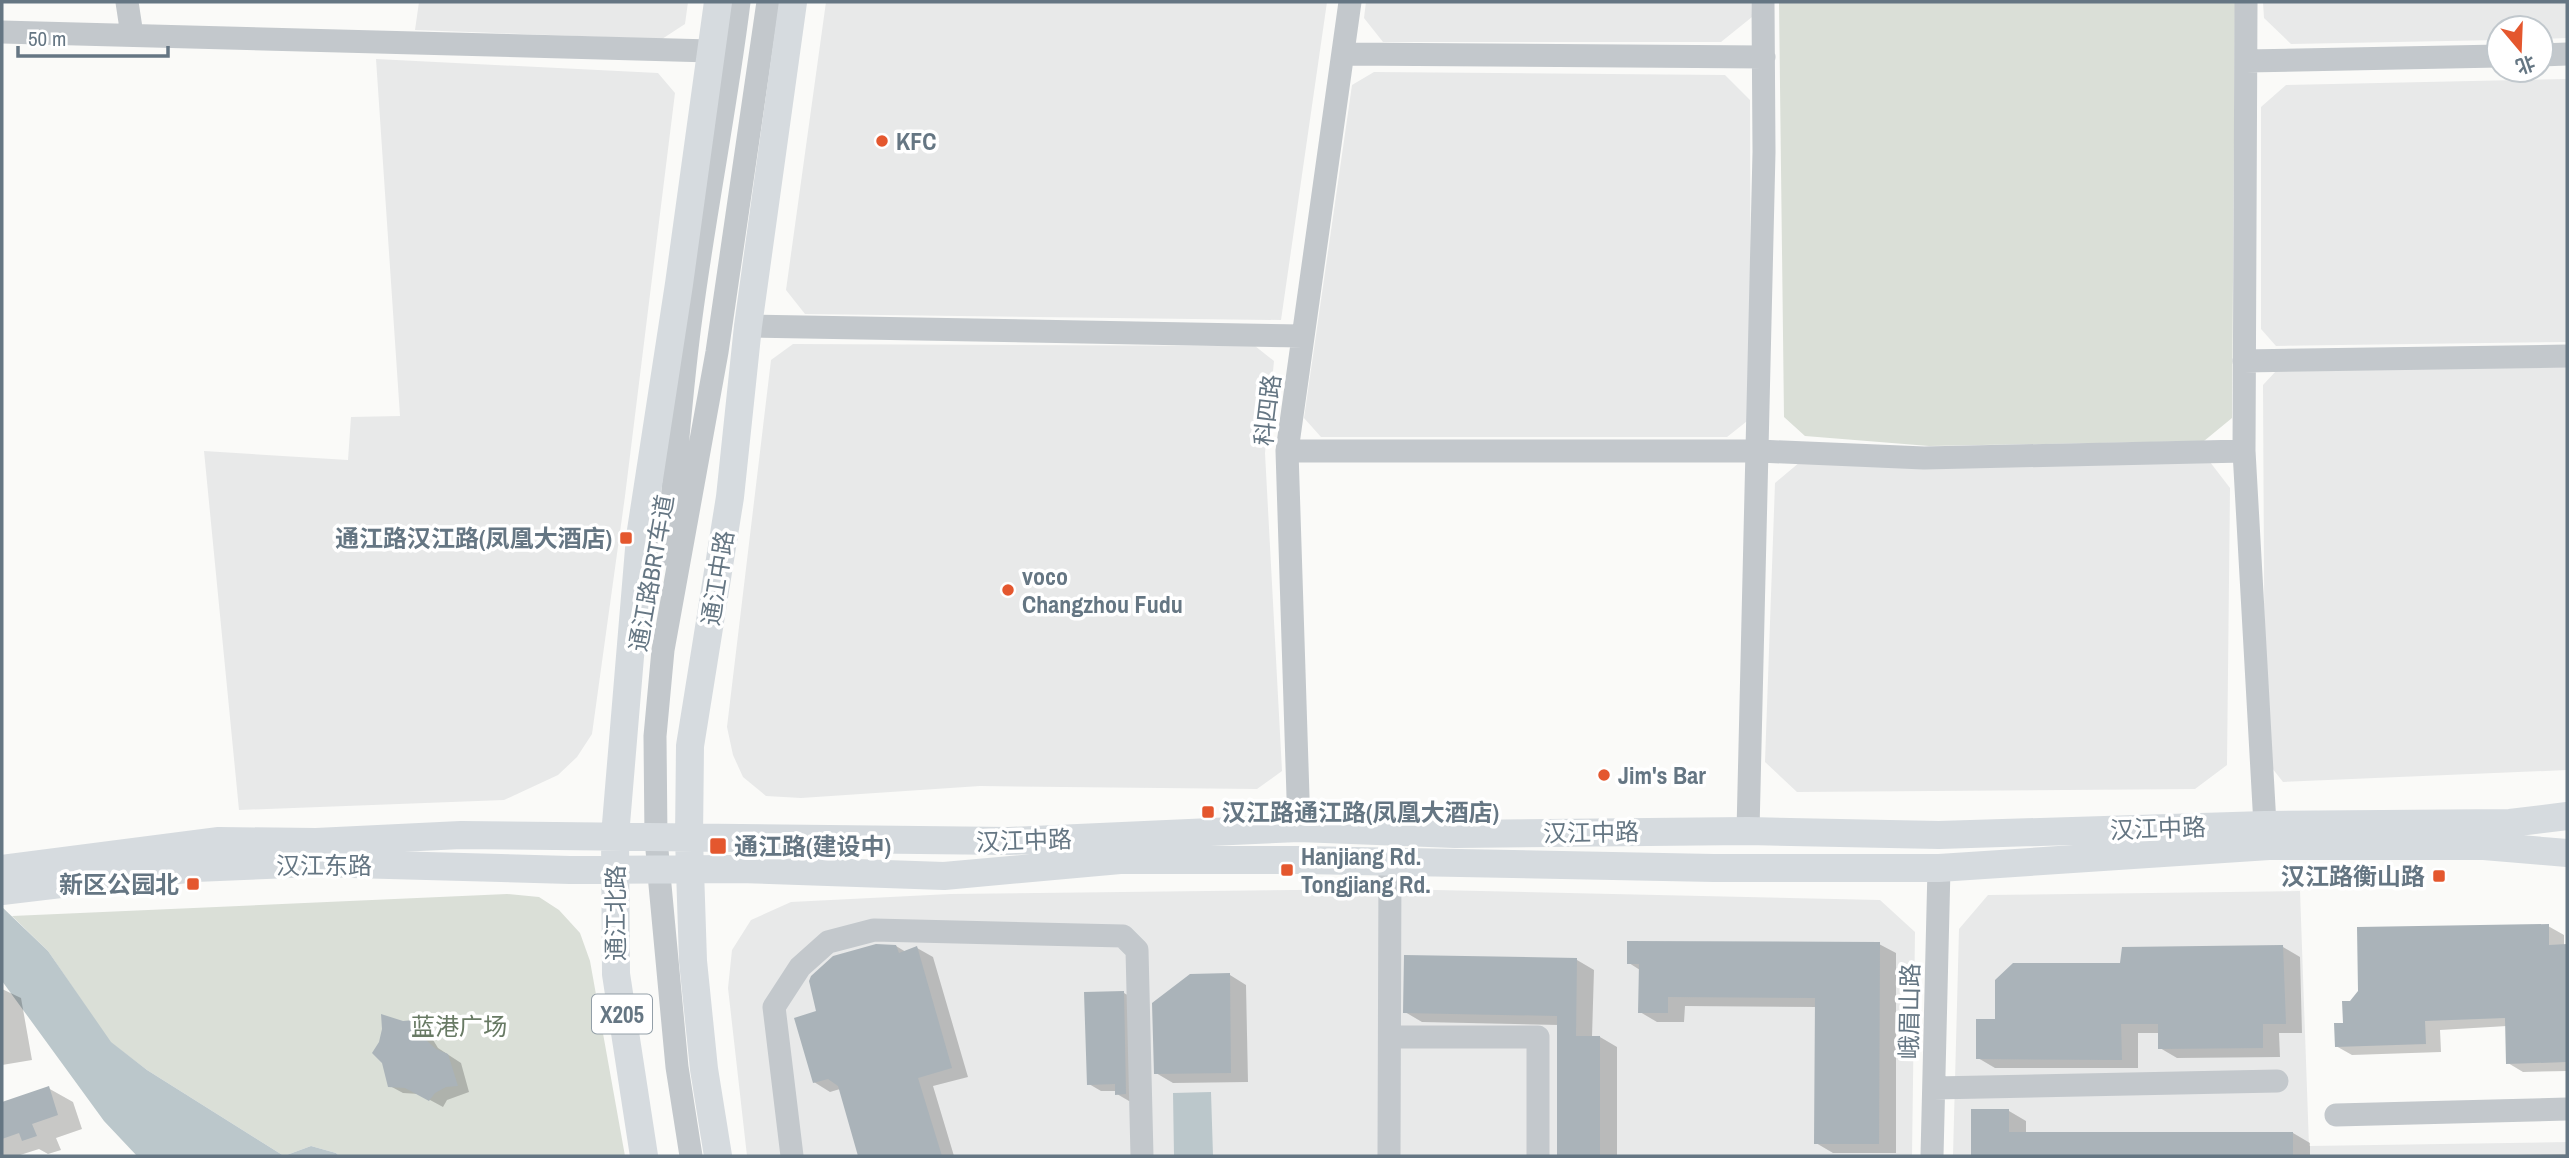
<svg xmlns="http://www.w3.org/2000/svg" width="2569" height="1158" viewBox="0 0 2569 1158" font-family="'Archivo Narrow','Noto Sans SC',sans-serif">
	<style>
		.built { fill: #e8e9e9 }
		.green { fill: #dadfd7 }
		.water { fill: #bbc7cb }
		.shadow { fill: #0003 }
		.building { fill: #aab3b9 }
		.lines { fill: none; stroke-linecap: round; stroke-linejoin: round }
		.minor { stroke: #c3c8cc; stroke-width: 23 }
		.major { stroke: #d6dbdf; stroke-width: 28 }
		.poi-dot { fill: #e4572e; stroke: #fff; stroke-width: 2.5 }
		.labels { text-anchor: middle; dominant-baseline: central; stroke-width: 7; stroke-linejoin: round; paint-order: stroke }
		.shield { fill: #fff; stroke: #939fa8; stroke-width: 2 }
		.shield-label { font-size: 23px; font-weight: bold; fill: #657683 }
		.poi-label { font-size: 24px; font-weight: bold; fill: #657683; stroke: #fff; text-anchor: start }
		.street-label { font-size: 24px; fill: #657683; stroke: #fff }
		.park-label { font-size: 24px; fill: #687a64; stroke: #fff }
	</style>
	<rect width="100%" height="100%" fill="#fafaf8"/>
	<path class="built" d="M 419,2 L 688,2 L 685,24 L 662,39 L 415,30 Z
		M 826,2 L 1327,2 L 1281,320 L 805,314 L 786,290 Z
		M 1366,2 L 1751,2 L 1752,17 L 1721,42 L 1383,42 L 1364,18 Z
		M 2263,2 L 2567,2 L 2567,38 L 2541,39 L 2541,28 L 2499,28 L 2499,40 L 2291,44 L 2264,18 Z
		M 376,59 L 658,73 L 675,93 L 625,496 L 592,734 L 577,757 L 558,775 L 504,800 L 239,810 L 204,451 L 348,460 L 351,417 L 400,416 Z
		M 1374,72 L 1725,75 L 1750,100 L 1751,418 L 1727,437 L 1321,437 L 1304,418 L 1352,85 Z
		M 2567,79 L 2567,342 L 2276,346 L 2261,329 L 2261,107 L 2286,85 Z
		M 793,344 L 1255,346 L 1274,361 L 1265,453 L 1282,771 L 1257,789 L 980,786 L 801,798 L 766,796 L 743,777 L 733,755 L 727,727 L 771,360 Z
		M 2567,366 L 2567,770 L 2283,782 L 2265,759 L 2263,385 L 2276,371 Z
		M 1800,462 L 2210,462 L 2230,488 L 2227,765 L 2195,789 L 1797,792 L 1765,762 L 1775,483 Z
		M 1390,889 L 1880,900 L 1915,932 L 1912,1156 L 747,1156 L 728,988 L 732,950 L 751,920 L 791,902 L 950,894 Z
		M 2300,891 L 2309,1146 L 2567,1142 L 2567,1156 L 1953,1156 L 1959,929 L 1988,895 Z"/>
	<path class="green" d="M 1779,2 L 2235,2 L 2232,418 L 2204,441 L 1929,446 L 1805,436 L 1784,417 Z
		M 507,894 L 539,897 L 559,910 L 580,933 L 590,961 L 625,1156 L 339,1156 L 336,1153 L 311,1146 L 284,1156 L 147,1070 L 110,1042 L 48,951 L 12,916 Z"/>
	<path class="water" d="M 2,907 L 48,951 L 111,1042 L 147,1070 L 284,1156 L 311,1146 L 336,1153 L 339,1156 L 137,1156 L 104,1121 L 2,981 Z
		M 1211,1092 L 1213,1156 L 1174,1156 L 1173,1093 Z"/>
	<path class="shadow" d="M 2548,926 L 2564,935 L 2564,946 L 2567,946 L 2567,1071 L 2523,1072 L 2508,1063 L 2507,1026 L 2440,1030 L 2441,1052 L 2352,1055 L 2336,1046 L 2351,1002 Z
		M 1879,944 L 1896,953 L 1896,1153 L 1833,1153 L 1816,1143 L 1817,1007 L 1685,1006 L 1684,1022 L 1657,1022 L 1640,1012 L 1640,970 L 1629,963 Z
		M 896,946 L 906,952 L 917,948 L 933,957 L 968,1077 L 933,1086 L 954,1156 L 860,1156 L 840,1089 L 830,1092 L 814,1082 L 818,1012 Z
		M 2283,947 L 2300,957 L 2302,1033 L 2279,1033 L 2280,1057 L 2177,1058 L 2160,1048 L 2160,1033 L 2138,1033 L 2138,1068 L 1995,1068 L 1978,1058 L 1997,1021 L 2122,965 Z
		M 1577,960 L 1594,970 L 1592,1037 L 1600,1037 L 1617,1047 L 1617,1156 L 1559,1156 L 1559,1025 L 1422,1022 L 1405,1012 Z
		M 1230,975 L 1246,985 L 1248,1082 L 1173,1083 L 1156,1073 Z
		M 2,989 L 21,998 L 32,1060 L 2,1065 Z
		M 1124,993 L 1136,1000 L 1139,1101 L 1129,1101 L 1117,1094 L 1117,1091 L 1101,1091 L 1089,1084 Z
		M 403,1022 L 414,1022 L 427,1030 L 438,1048 L 461,1063 L 469,1092 L 447,1100 L 443,1107 L 419,1094 L 403,1093 L 390,1086 Z
		M 48,1088 L 73,1102 L 82,1129 L 56,1138 L 61,1150 L 48,1154 L 39,1149 L 17,1156 L 2,1156 L 2,1104 Z
		M 1972,1111 L 2009,1111 L 2026,1121 L 2026,1133 L 2293,1133 L 2310,1143 L 2310,1156 L 1972,1156 Z
		M 2567,1154 L 2567,1156 L 2465,1156 Z"/>
	<path class="building" d="M 2549,924 L 2549,945 L 2567,944 L 2567,1062 L 2506,1064 L 2505,1018 L 2425,1021 L 2426,1044 L 2335,1047 L 2334,1023 L 2343,1023 L 2342,1001 L 2350,1001 L 2358,991 L 2357,927 Z
		M 1627,941 L 1880,942 L 1879,1144 L 1814,1144 L 1815,998 L 1668,997 L 1668,1013 L 1638,1013 L 1639,964 L 1627,964 Z
		M 876,944 L 896,945 L 899,953 L 917,946 L 952,1068 L 918,1078 L 942,1156 L 858,1156 L 838,1086 L 828,1079 L 813,1083 L 794,1018 L 816,1011 L 809,981 L 811,976 L 833,956 Z
		M 2283,945 L 2286,1024 L 2263,1024 L 2263,1048 L 2158,1049 L 2158,1024 L 2121,1024 L 2122,1060 L 1976,1059 L 1976,1019 L 1995,1019 L 1995,980 L 2013,963 L 2120,963 L 2122,947 Z
		M 1404,955 L 1577,958 L 1576,1036 L 1600,1036 L 1600,1156 L 1557,1156 L 1557,1016 L 1403,1013 Z
		M 1230,973 L 1231,1073 L 1154,1074 L 1152,1003 L 1190,974 Z
		M 1124,991 L 1126,1094 L 1115,1095 L 1115,1084 L 1087,1085 L 1084,992 Z
		M 381,1014 L 403,1021 L 414,1020 L 425,1039 L 436,1049 L 448,1054 L 458,1086 L 446,1087 L 435,1093 L 429,1101 L 405,1088 L 388,1087 L 382,1063 L 372,1053 L 379,1042 L 382,1029 Z
		M 49,1086 L 58,1115 L 32,1124 L 37,1136 L 22,1141 L 19,1133 L 2,1139 L 2,1102 Z
		M 1971,1109 L 2009,1109 L 2009,1132 L 2293,1132 L 2293,1156 L 1971,1156 Z"/>
	<g class="lines">
		<path class="minor" d="M 127,2 L 132,35
			M 2246,2 L 2244,451 L 2265,825
			M 2,32 L 711,51 L 710,66
			M 1344,54 L 1764,57
			M 2541,55 L 2567,54
			M 2246,61 L 2499,56
			M 748,326 L 1303,336
			M 2244,361 L 2567,356
			M 1287,451 L 1759,451 L 1924,458 L 2244,451
			M 666,554 C 676,475 680,396 691,317 C 705,211 726,107 739,2
			M 1299,828 L 1287,451 L 1350,2
			M 1748,831 L 1764,152 L 1763,2
			M 1391,1037 L 1538,1037 L 1538,1156
			M 1934,1088 L 2277,1081
			M 2336,1115 L 2567,1109
			M 691,1156 L 677,1067 L 660,885 L 656,838 L 655,736 L 663,650 L 717,352 L 768,2
			M 792,1156 L 774,1007 L 800,967 L 828,942 L 874,930 L 1123,936 L 1137,950 L 1142,1156
			M 1389,1156 L 1390,861
			M 1932,1156 L 1939,868"/>
		<path class="major" d="M 2,869 L 219,841 L 316,842 L 461,835 L 1009,841 L 1299,828 L 1455,834 L 1748,831 L 1939,835 L 2265,825 L 2510,823 L 2567,816
			M 2,891 L 195,868 L 315,863 L 570,870 L 740,869 L 944,876 L 1120,860 L 1302,860 L 1714,868 L 1939,868 L 2269,846 L 2484,846 L 2567,853
			M 644,1156 L 616,974 L 615,836 L 640,537 L 679,284 L 718,2
			M 718,1156 L 704,1069 L 693,961 L 689,839 L 690,746 L 730,497 L 748,326 L 793,2"/>
	</g>
	<g class="poi-dot">
		<circle cx="882" cy="141" r="7"/>
		<rect x="619" y="531" width="14" height="14" rx="3.5"/>
		<circle cx="1008" cy="590" r="7"/>
		<circle cx="1604" cy="775" r="7"/>
		<rect x="1201" y="805" width="14" height="14" rx="3.5"/>
		<rect x="709" y="837" width="18" height="18" rx="3.5"/>
		<rect x="1280" y="863" width="14" height="14" rx="3.5"/>
		<rect x="2432" y="869" width="14" height="14" rx="3.5"/>
		<rect x="186" y="877" width="14" height="14" rx="3.5"/>
	</g>
	<g class="labels">
		<rect class="shield" x="592" y="994.5" width="60" height="39" rx="5"/>
		<g class="shield-label">
			<text x="622" y="1014">X205</text>
		</g>
		<g class="poi-label">
			<text x="896" y="141">KFC</text>
			<text x="612" y="538" text-anchor="end">通江路汉江路(凤凰大酒店)</text>
			<text x="1022" y="576">voco<tspan x="1022" dy="28">Changzhou Fudu</tspan></text>
			<text x="1618" y="775">Jim's Bar</text>
			<text x="1222" y="812">汉江路通江路(凤凰大酒店)</text>
			<text x="734" y="846">通江路(建设中)</text>
			<text x="1301" y="856">Hanjiang Rd.<tspan x="1301" dy="28">Tongjiang Rd.</tspan></text>
			<text x="2425" y="876" text-anchor="end">汉江路衡山路</text>
			<text x="179" y="884" text-anchor="end">新区公园北</text>
		</g>
		<g class="street-label">
			<text transform="translate(1267 410) rotate(-83)">科四路</text>
			<text transform="translate(651 573) rotate(-80)">通江路BRT车道</text>
			<text transform="translate(717 578) rotate(-81)">通江中路</text>
			<text transform="translate(2158 828) rotate(-2)">汉江中路</text>
			<text transform="translate(1591 832) rotate(-1)">汉江中路</text>
			<text transform="translate(1024 840) rotate(-2)">汉江中路</text>
			<text x="324" y="865">汉江东路</text>
			<text transform="translate(615 913) rotate(-90)">通江北路</text>
			<text transform="translate(1909 1011) rotate(-89)">峨眉山路</text>
		</g>
		<g class="park-label">
			<text x="459" y="1026">蓝港广场</text>
		</g>
	</g>
	<rect width="2569" height="1158" fill="none" stroke="#657683" stroke-width="7"/>
	<g transform="translate(2520 49) rotate(161)"><circle r="33" fill="#ffffff" stroke="#c1c8cd" stroke-width="2"/>
	<path d="M0-5L12 26L0 18L-12 26Z" fill="#e4572e"/>
	<text y="-10" font-size="19" font-weight="bold" text-anchor="middle" fill="#657683">北</text>
	</g>
	<path d="M18 46v10h150v-10" fill="none" stroke="#657683" stroke-width="3.5"/>
	<text x="28" y="46" font-size="21" fill="#657683" stroke="#ffffff" stroke-width="5" paint-order="stroke">50 m</text>
</svg>
